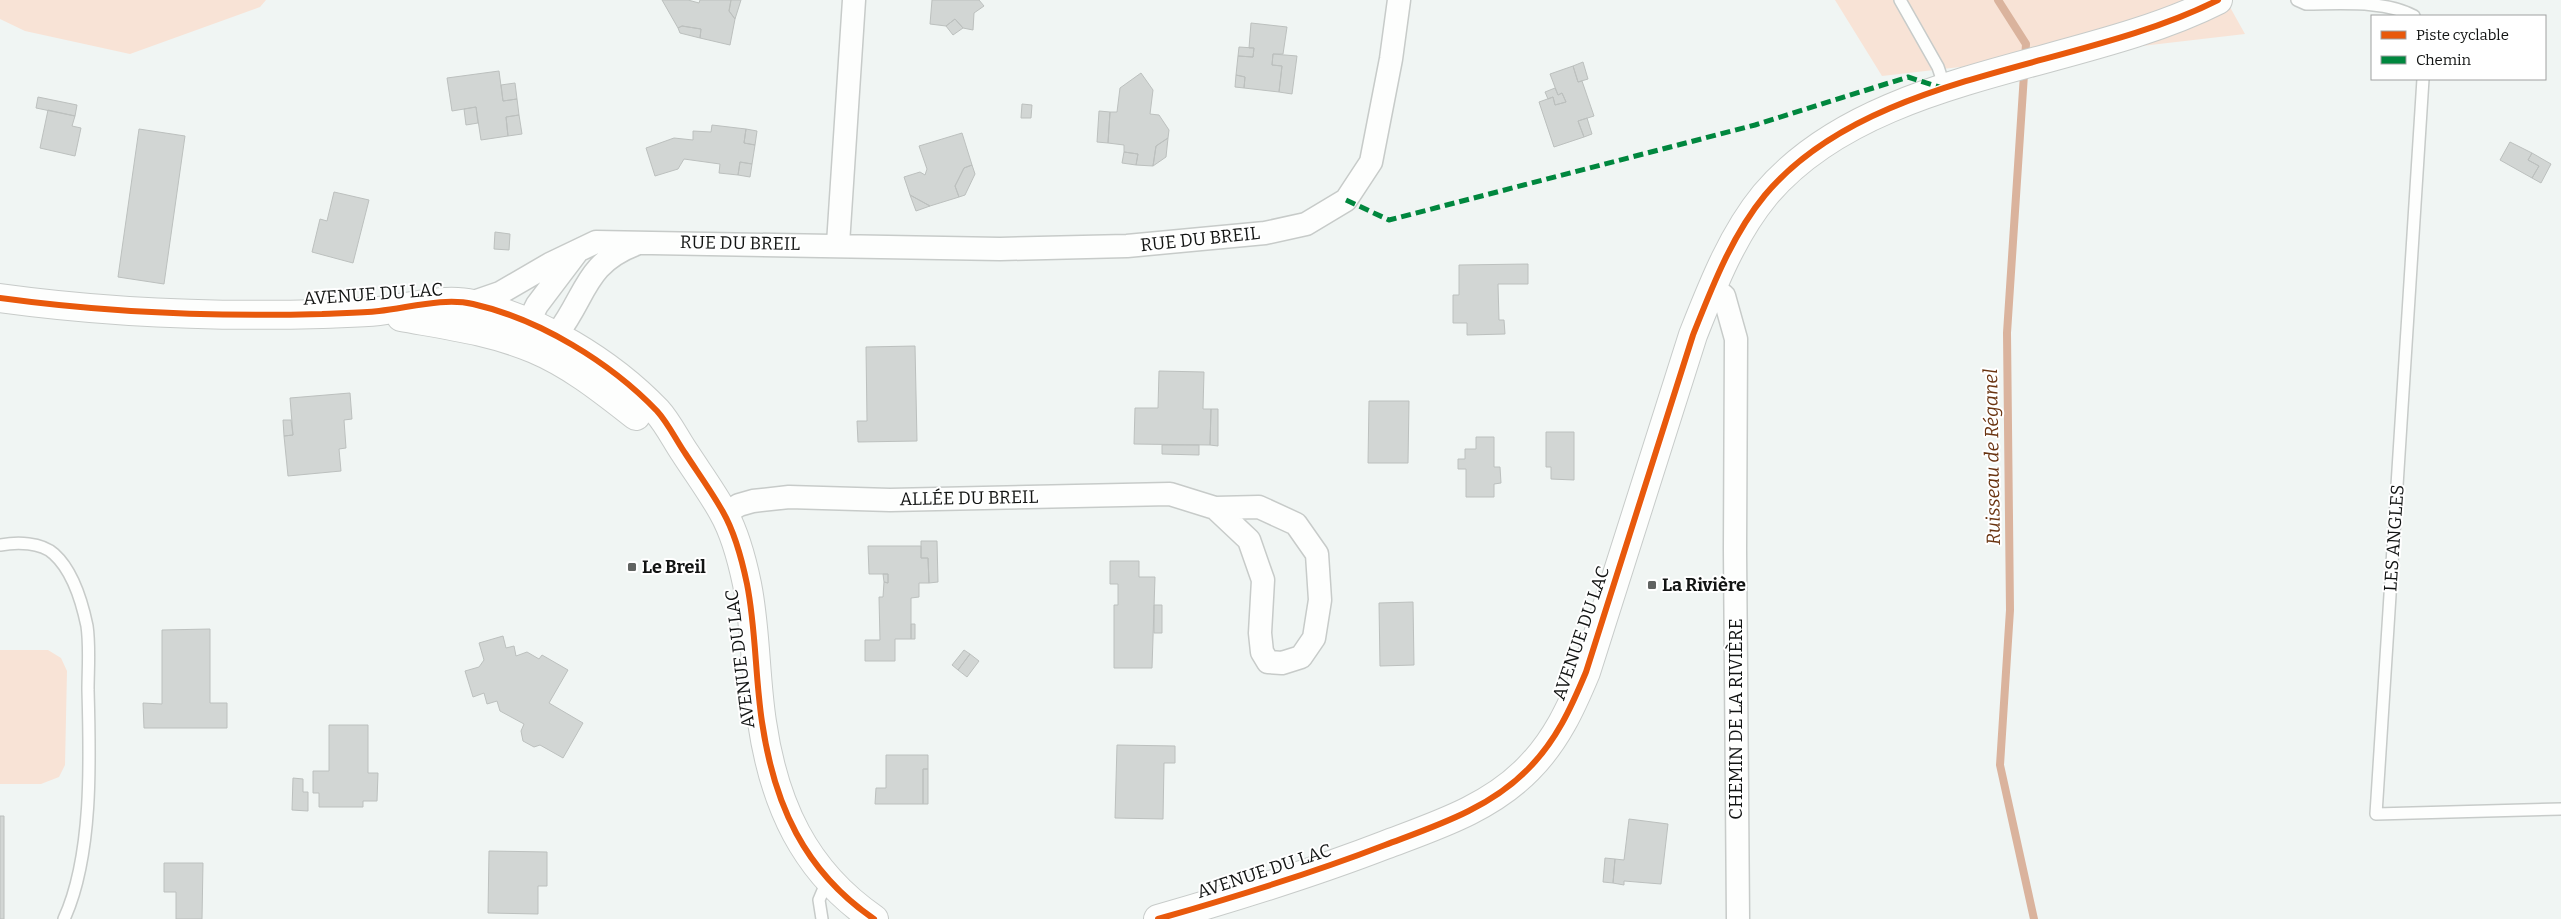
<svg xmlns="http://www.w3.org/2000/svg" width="2561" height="919" viewBox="0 0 2561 919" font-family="Bitter,serif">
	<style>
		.green { fill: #f8e3d6 }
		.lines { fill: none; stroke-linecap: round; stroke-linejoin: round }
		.stream { stroke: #dab39d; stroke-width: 8 }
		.building { fill: #d2d6d4; stroke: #bcc0be }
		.lane-casing { stroke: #c7cbc9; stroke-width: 14 }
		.street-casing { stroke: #c7cbc9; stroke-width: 25 }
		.secondary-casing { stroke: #c7cbc9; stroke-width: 30 }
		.lane { stroke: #fdfefd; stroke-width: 11 }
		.street { stroke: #fdfefd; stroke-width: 22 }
		.secondary { stroke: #fdfefd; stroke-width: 28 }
		.quiet { stroke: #00873e; stroke-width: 5; stroke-dasharray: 10 5; stroke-linecap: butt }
		.cycleway-casing { stroke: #fff; stroke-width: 9 }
		.cycleway { stroke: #e8590c; stroke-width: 6 }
		.poi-dot { fill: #606361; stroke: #fff; stroke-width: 2 }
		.labels { text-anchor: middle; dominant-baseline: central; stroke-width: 4; stroke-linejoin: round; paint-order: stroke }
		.street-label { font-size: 18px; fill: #121413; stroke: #fff }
		.poi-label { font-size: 18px; font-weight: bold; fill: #121413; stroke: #fff; text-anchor: start }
		.water-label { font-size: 19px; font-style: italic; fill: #6a3411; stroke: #fff }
	</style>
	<rect width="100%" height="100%" fill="#f0f5f3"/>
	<path class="green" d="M 0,0 L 266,0 L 260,7 L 130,54 L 25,31 L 0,19 Z
		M 1835,0 L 2226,0 L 2245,34 L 1882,76 Z
		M 0,650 L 48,650 L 61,658 L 67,671 L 65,765 L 59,777 L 41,784 L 0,784 Z"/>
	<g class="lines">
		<path class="stream" d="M 1998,0 L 2026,44 L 2007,333 L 2010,610 L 2000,765 L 2034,919"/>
	</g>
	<path class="building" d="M 662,0 L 688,0 L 699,3 L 700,0 L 731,0 L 729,11 L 735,19 L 730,45 L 700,38 L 701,29 L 682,26 L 678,28 Z
		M 731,0 L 741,0 L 735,19 L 729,11 Z
		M 932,0 L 979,0 L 984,6 L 974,13 L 973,30 L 963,28 L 955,19 L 946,26 L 930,24 Z
		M 955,19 L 963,28 L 953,35 L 946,26 Z
		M 1251,23 L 1287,27 L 1283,54 L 1273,54 L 1272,65 L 1282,66 L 1279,92 L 1244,88 L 1245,77 L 1236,75 L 1238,56 L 1253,57 L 1254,48 L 1249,48 Z
		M 682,26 L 701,29 L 700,38 L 680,33 L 678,28 Z
		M 1239,47 L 1254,48 L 1253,57 L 1238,56 Z
		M 1273,54 L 1297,56 L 1292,94 L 1279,92 L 1282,66 L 1272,65 Z
		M 1583,62 L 1588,79 L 1578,82 L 1573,66 Z
		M 1573,66 L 1578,82 L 1582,81 L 1594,116 L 1578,121 L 1584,137 L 1554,147 L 1539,102 L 1553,97 L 1555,105 L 1566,102 L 1562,93 L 1558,95 L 1550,74 Z
		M 499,71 L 503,101 L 517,99 L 519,115 L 506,117 L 508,136 L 481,140 L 476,107 L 452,111 L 447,78 Z
		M 1141,73 L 1153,90 L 1150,114 L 1159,115 L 1169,130 L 1168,138 L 1156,146 L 1153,166 L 1136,165 L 1138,154 L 1124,152 L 1124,145 L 1108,143 L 1110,112 L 1117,112 L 1120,88 Z
		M 1236,75 L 1245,77 L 1244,88 L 1235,87 Z
		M 515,83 L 517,99 L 503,101 L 501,85 Z
		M 1555,88 L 1558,95 L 1562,93 L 1566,102 L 1555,105 L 1553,97 L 1548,99 L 1545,92 Z
		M 38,97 L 77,105 L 75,116 L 36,108 Z
		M 1022,104 L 1032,105 L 1031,118 L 1021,118 Z
		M 476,107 L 478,123 L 466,125 L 464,109 Z
		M 48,110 L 75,116 L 72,126 L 81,128 L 75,156 L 40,148 Z
		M 1099,111 L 1110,112 L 1108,143 L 1097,142 Z
		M 519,115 L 522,134 L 508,136 L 506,117 Z
		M 1587,118 L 1592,134 L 1584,137 L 1578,121 Z
		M 712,125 L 746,129 L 744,143 L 755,145 L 752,164 L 740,162 L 738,175 L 719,173 L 720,164 L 684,159 L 678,169 L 655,176 L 646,148 L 674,138 L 693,140 L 693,131 L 711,132 Z
		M 139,129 L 185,136 L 164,284 L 118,277 Z
		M 746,129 L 757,131 L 755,145 L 744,143 Z
		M 962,133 L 972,165 L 964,168 L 955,186 L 959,197 L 930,206 L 910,195 L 904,177 L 920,172 L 925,175 L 927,169 L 919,146 Z
		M 1168,138 L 1166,157 L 1153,166 L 1156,146 Z
		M 2510,142 L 2532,153 L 2528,160 L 2539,166 L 2532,178 L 2500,160 Z
		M 1124,152 L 1138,154 L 1136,165 L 1122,163 Z
		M 2532,153 L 2551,164 L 2541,183 L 2532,178 L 2539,166 L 2528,160 Z
		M 740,162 L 752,164 L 750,177 L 738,175 Z
		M 972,165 L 975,174 L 965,195 L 959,197 L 955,186 L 964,168 Z
		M 334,192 L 369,200 L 353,263 L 312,252 L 320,219 L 327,221 Z
		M 910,195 L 930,206 L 916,211 Z
		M 495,232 L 510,234 L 509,250 L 494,249 Z
		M 1528,264 L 1528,284 L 1498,284 L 1499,320 L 1504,320 L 1505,334 L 1467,335 L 1467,323 L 1453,323 L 1453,295 L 1459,295 L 1459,265 Z
		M 915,346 L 917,441 L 858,442 L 857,421 L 867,421 L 866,347 Z
		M 1159,371 L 1204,372 L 1203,409 L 1211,409 L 1210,445 L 1134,444 L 1135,408 L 1158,408 Z
		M 350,393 L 352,419 L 344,420 L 346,448 L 339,449 L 341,471 L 288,476 L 284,436 L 293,435 L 290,398 Z
		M 1369,401 L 1409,401 L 1408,463 L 1368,463 Z
		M 1211,409 L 1218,409 L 1218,446 L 1210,445 Z
		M 283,420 L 291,420 L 293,435 L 284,436 Z
		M 1546,432 L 1574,432 L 1574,480 L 1551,479 L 1551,467 L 1546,467 Z
		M 1476,437 L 1494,437 L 1494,467 L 1500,467 L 1501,483 L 1494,484 L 1494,497 L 1466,497 L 1466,469 L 1458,469 L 1458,459 L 1465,459 L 1465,449 L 1476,449 Z
		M 1162,445 L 1199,445 L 1199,455 L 1162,454 Z
		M 921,541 L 937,541 L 938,582 L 929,583 L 928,558 L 921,558 Z
		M 868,546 L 921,546 L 921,558 L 928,558 L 929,583 L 919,583 L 919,597 L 911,598 L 911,639 L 895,639 L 895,661 L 865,661 L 865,640 L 880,640 L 879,597 L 883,597 L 884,582 L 888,583 L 888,574 L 869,574 Z
		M 1110,561 L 1139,561 L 1139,577 L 1155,577 L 1152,668 L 1114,668 L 1114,605 L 1118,605 L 1118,584 L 1110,584 Z
		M 883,574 L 888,574 L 888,583 L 884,582 Z
		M 1413,602 L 1414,665 L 1380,666 L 1379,603 Z
		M 1154,605 L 1162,605 L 1162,633 L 1154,633 Z
		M 911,624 L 915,624 L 915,639 L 911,639 Z
		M 210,629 L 210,703 L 227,703 L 227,728 L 144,728 L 143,703 L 162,704 L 162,630 Z
		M 503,636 L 506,648 L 514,646 L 516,656 L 527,652 L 539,659 L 542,655 L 568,670 L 549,703 L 583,723 L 563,758 L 540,745 L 534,747 L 523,741 L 521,731 L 524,724 L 500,711 L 497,701 L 487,704 L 484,693 L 473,697 L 465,671 L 479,667 L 484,660 L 479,643 Z
		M 964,650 L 970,654 L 958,670 L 952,665 Z
		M 970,654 L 979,661 L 967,677 L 958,670 Z
		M 329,725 L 368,725 L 368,773 L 378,773 L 377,801 L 363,801 L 363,807 L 319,807 L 319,793 L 313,793 L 313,771 L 329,771 Z
		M 1117,745 L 1175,746 L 1175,763 L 1164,763 L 1163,819 L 1115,818 Z
		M 886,755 L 928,755 L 928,769 L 923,769 L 923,804 L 875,804 L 876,788 L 886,788 Z
		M 923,769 L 928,769 L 928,804 L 923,804 Z
		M 293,778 L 303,779 L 303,792 L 308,792 L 308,811 L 292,810 Z
		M 0,816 L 4,816 L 4,919 L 0,919 Z
		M 1629,819 L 1668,824 L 1661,884 L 1624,881 L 1624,885 L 1613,883 L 1615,859 L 1624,860 Z
		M 489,851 L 547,852 L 547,886 L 538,886 L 538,914 L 488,913 Z
		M 1605,858 L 1615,859 L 1613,883 L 1603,882 Z
		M 164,863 L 203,863 L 202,919 L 176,919 L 176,892 L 164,892 Z"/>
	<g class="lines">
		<g class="lane-casing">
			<path id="lane" d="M 1900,0 L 1938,67 L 1945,88
				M 2297,0 L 2306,4 C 2340,4 2385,0 2414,16
				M 2423,79 L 2376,814 L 2561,809
				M 0,545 C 17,542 41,542 54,554 C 73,571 82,602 87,626 C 90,646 88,670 88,690 C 90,759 93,856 64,919
				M 822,919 L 819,900 L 827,881"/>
		</g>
		<g class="street-casing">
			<path id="street" d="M 838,244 L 854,0
				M 577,252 L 537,305 L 531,317 L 535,349 C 541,345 552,340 557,334 C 587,295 584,264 636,244
				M 1712,287 L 1724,296 L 1736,339 L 1735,550 L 1738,919
				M 471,303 L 500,293 L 550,264 L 596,242 L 1000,249 L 1127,246 L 1265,233 L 1306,224 L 1346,200 L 1371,162 L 1391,59 L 1399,0
				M 724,514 L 739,505 L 753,501 L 789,497 L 890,500 L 1170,494 L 1215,508 L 1249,540 L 1263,580 L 1260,633 L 1262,652 L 1268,662 L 1282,663 L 1301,657 L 1314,638 L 1320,600 L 1317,554 L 1296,524 L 1259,507 L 1215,508"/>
		</g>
		<g class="secondary-casing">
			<path id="secondary" d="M 0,298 C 109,313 212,317 322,314 C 341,313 360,313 379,311 C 408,308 444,297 473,304 C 539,319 610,362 657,411 C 668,423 676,440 685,453 C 698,473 712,492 723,512 C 735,533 742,560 747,584 C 756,629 755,676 762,722 C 774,804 804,871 874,919
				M 401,317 C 445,325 492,331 534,349 C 572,365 604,391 636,416
				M 1158,919 C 1235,897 1310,874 1385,845 C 1435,826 1489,809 1528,769 C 1556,741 1571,708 1586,672 L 1693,335 C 1712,287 1732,235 1765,195 C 1869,71 2080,70 2218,0"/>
		</g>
		<use href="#lane" class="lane"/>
		<use href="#street" class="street"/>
		<use href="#secondary" class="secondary"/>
		<path class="quiet" d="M 1346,200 L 1389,220 L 1755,125 L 1908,77 L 1942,88"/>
		<g class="cycleway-casing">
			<path id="cycleway" d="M 0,298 C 109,313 212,317 322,314 C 341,313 360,313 379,311 C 408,308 444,297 473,304 C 539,319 610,362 657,411 C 668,423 676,440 685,453 C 698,473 712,492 723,512 C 735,533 742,560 747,584 C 756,629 755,676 762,722 C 774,804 804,871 874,919
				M 1158,919 C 1235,897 1310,874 1385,845 C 1435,826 1489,809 1528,769 C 1556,741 1571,708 1586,672 L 1693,335 C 1712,287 1732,235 1765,195 C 1869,71 2080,70 2218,0"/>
		</g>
		<use href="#cycleway" class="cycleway"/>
	</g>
	<g class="poi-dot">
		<rect x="627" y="562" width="10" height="10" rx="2.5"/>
		<rect x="1647" y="580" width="10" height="10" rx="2.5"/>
	</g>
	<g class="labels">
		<g class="street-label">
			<text transform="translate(1200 239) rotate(-6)">RUE DU BREIL</text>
			<text transform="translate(740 243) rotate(1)">RUE DU BREIL</text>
			<text transform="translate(373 294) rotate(-4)">AVENUE DU LAC</text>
			<text transform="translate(969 498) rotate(-1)">ALLÉE DU BREIL</text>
			<text transform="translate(2394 538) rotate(-86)">LES ANGLES</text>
			<text transform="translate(1581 633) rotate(-71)">AVENUE DU LAC</text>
			<text transform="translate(740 659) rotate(-97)">AVENUE DU LAC</text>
			<text transform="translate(1736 719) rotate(-90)">CHEMIN DE LA RIVIÈRE</text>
			<text transform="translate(1264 871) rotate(-18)">AVENUE DU LAC</text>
		</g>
		<g class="poi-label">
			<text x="642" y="567">Le Breil</text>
			<text x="1662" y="585">La Rivière</text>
		</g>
		<g class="water-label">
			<text transform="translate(1992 457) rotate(-91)">Ruisseau de Réganel</text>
		</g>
	</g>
	<rect x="2371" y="15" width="175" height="65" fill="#ffffff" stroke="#a0a1a1"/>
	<rect x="2381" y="31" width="25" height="8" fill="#e8590c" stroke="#a0a1a1"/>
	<text x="2416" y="40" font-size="15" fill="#121413">Piste cyclable</text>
	<rect x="2381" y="56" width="25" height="8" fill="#00873e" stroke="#a0a1a1"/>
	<text x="2416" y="65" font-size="15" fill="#121413">Chemin</text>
</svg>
